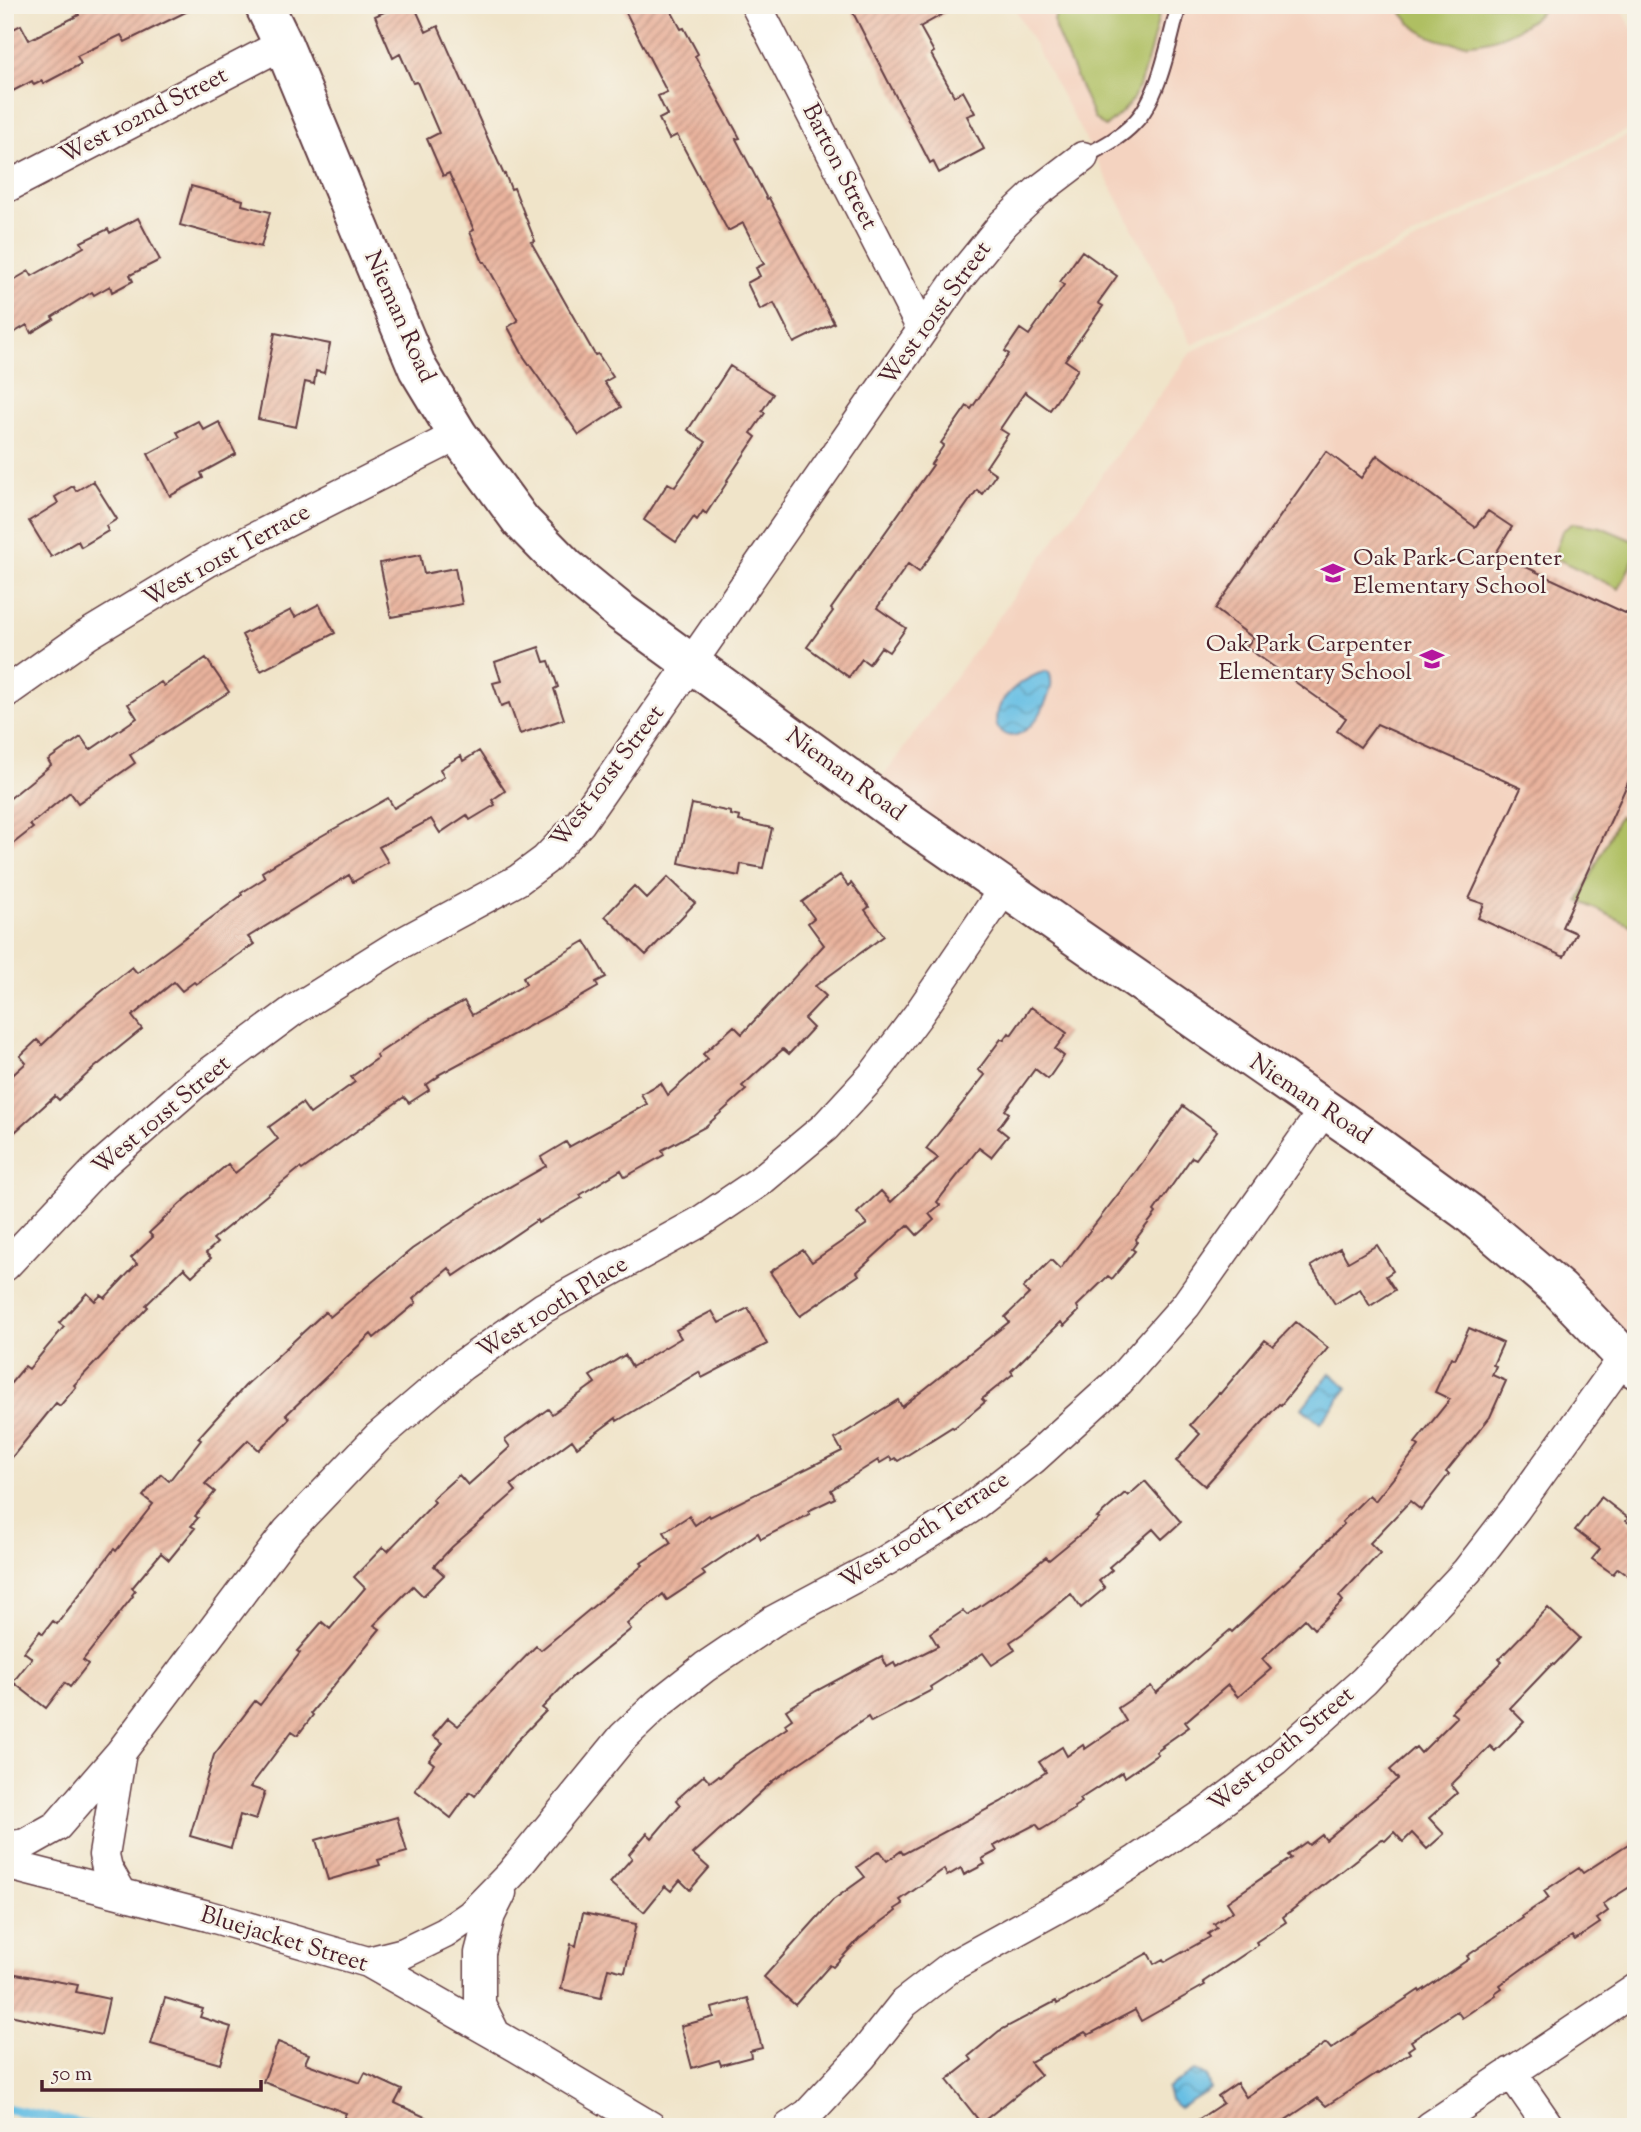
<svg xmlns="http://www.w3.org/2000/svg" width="1641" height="2132" viewBox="0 0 1641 2132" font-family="'Sorts Mill Goudy',serif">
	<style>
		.built { fill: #f4d3c0 }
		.park { fill: #afbf62; stroke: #7c6f46; stroke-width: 2 }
		.water { fill: url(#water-waves); stroke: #586f88; stroke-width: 2 }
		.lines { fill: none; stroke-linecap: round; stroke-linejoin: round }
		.stream { stroke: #67bfe4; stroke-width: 9 }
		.building { fill: url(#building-hatch) }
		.lane-casing { stroke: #633d43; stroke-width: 18 }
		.street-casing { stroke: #633d43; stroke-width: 33 }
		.secondary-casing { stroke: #633d43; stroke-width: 42 }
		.lane { stroke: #fff; stroke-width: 14 }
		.street { stroke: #fff; stroke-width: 30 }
		.secondary { stroke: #fff; stroke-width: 38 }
		.labels { text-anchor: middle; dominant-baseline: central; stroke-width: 5; stroke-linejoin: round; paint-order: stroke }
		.street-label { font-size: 24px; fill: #4a1f2b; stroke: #f7f3e8 }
		.poi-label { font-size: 24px; fill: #4a1f2b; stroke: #f7f3e8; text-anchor: start }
	</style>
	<defs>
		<pattern id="water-waves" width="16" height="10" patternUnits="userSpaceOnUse" patternTransform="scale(1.75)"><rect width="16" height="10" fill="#67bfe4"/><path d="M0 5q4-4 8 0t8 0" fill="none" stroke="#579bb9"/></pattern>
		<pattern id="building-hatch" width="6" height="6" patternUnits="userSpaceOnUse" patternTransform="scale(1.75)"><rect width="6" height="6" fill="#e9b39d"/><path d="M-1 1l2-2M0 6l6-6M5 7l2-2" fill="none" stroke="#bf9180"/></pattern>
	</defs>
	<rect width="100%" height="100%" fill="#f7f3e8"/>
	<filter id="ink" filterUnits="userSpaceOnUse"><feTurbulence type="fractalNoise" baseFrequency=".0143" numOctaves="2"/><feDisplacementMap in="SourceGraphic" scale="14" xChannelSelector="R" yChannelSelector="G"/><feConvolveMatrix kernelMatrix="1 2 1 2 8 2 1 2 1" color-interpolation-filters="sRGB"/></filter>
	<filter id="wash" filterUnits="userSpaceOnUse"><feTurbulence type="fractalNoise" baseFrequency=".00686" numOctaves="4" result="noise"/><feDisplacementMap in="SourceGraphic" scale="28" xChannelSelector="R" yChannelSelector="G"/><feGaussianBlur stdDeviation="1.57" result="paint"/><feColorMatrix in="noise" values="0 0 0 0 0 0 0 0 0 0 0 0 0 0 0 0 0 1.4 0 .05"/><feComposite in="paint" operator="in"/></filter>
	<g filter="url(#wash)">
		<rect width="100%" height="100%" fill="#f0e4c9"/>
		<path class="built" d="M 1013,5 L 1620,5 L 1636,36 L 1636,126 L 1192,345 L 1116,196 Z
			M 1636,131 L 1636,1369 L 1560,1290 L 870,794 L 1191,352 Z"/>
		<path class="park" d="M 1058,5 L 1162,5 C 1154,33 1146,76 1132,100 C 1125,111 1114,119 1105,127 L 1094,118 L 1055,29 L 1054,21 Z
			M 1397,5 L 1547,5 C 1510,49 1428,63 1397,5 Z
			M 1573,523 L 1601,527 L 1636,542 L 1636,554 L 1619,589 L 1553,557 L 1562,531 Z
			M 1619,816 L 1636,824 L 1634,927 L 1579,901 Z"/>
		<path class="water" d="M 1045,671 L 1049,672 C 1055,685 1048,696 1043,708 C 1038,722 1012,749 998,728 C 995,724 996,718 997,713 C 1004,690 1025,679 1045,671 Z
			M 1330,1373 L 1348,1388 L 1320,1423 L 1302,1408 Z
			M 1194,2071 L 1206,2075 L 1210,2089 L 1180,2108 L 1170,2100 L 1167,2089 Z"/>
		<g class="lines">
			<path class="stream" d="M 5,2108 L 94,2127"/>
		</g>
		<g id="blocks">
			<path class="building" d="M 74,5 L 200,5 L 125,42 L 121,35 L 77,56 L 81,64 L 43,84 L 42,81 L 34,85 L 32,81 L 5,95 L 5,33 L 21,25 L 29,40 L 79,15 Z
				M 400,5 L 414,5 L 426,32 L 438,26 L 504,175 L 505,174 L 511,189 L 514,188 L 535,241 L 531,242 L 595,355 L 598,354 L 613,377 L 604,382 L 621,407 L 579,435 L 524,357 L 508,327 L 518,321 L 485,262 L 483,262 L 470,232 L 474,230 L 449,173 L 443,176 L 427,139 L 439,133 L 417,82 L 413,83 L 400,54 L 393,58 L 375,16 Z
				M 622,5 L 668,5 L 681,29 L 684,28 L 698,54 L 695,56 L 740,138 L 736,139 L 767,199 L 769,198 L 834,323 L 794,343 L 774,303 L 760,310 L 747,283 L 760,276 L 756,268 L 764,264 L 743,223 L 728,231 L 677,135 L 669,139 L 659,119 L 667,115 L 658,96 L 667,92 Z
				M 849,5 L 959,5 L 920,27 L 934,52 L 931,54 L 954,96 L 963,91 L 975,113 L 967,116 L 984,149 L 939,173 L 933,161 L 930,163 Z
				M 191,186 L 243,200 L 242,205 L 270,212 L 261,247 L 180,225 Z
				M 138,218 L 160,260 L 130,275 L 133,281 L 112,292 L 110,286 L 94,295 L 92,292 L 52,317 L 54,319 L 31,333 L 27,325 L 5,338 L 5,285 L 29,271 L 32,276 L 84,247 L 81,242 L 108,229 L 110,233 Z
				M 1082,251 L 1117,276 L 1098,303 L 1103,306 L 1065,360 L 1078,369 L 1050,410 L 1025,392 L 1000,429 L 1008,434 L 986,467 L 996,474 L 982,494 L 977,490 L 919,572 L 908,564 L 877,608 L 906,628 L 889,652 L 881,647 L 869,664 L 862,659 L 849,677 L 807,647 L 833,611 L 831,609 L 933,465 L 931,464 L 944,445 L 941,443 L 967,406 L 971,409 L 1009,354 L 1005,351 L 1020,329 L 1029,335 L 1064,285 L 1060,282 Z
				M 275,333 L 330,344 L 324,373 L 316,371 L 314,384 L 305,382 L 296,427 L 258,419 Z
				M 730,366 L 773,394 L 762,411 L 765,413 L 751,433 L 756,437 L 727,480 L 728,481 L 706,514 L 703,511 L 697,520 L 694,517 L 676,542 L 644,520 L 668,483 L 675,487 L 706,442 L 688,430 Z
				M 198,421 L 204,430 L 219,422 L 236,454 L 201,473 L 203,478 L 170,496 L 148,454 L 180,437 L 177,432 Z
				M 1326,451 L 1361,478 L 1377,455 L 1475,527 L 1488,511 L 1512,527 L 1496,553 L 1636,618 L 1636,765 L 1562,927 L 1576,933 L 1564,957 L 1478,918 L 1484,904 L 1469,899 L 1521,788 L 1377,724 L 1360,747 L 1337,731 L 1346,718 L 1246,647 L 1253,638 L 1215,609 Z
				M 93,481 L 117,519 L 106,526 L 108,531 L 81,547 L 78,541 L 51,557 L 29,521 L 58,503 L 55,497 L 73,486 L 76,491 Z
				M 420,555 L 424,574 L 455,568 L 462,604 L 391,617 L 380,563 Z
				M 319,604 L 335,633 L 261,671 L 242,635 L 291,610 L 295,617 Z
				M 539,647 L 544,662 L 549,661 L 558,687 L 554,689 L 564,719 L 520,734 L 509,703 L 501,706 L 493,683 L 501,681 L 495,662 Z
				M 206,658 L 229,692 L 130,755 L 135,763 L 78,803 L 70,792 L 30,825 L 33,828 L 5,850 L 5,797 L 8,800 L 51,765 L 48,760 L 81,737 L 90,750 L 137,718 L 128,704 L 161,682 L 164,686 Z
				M 479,751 L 505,791 L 492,800 L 495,805 L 470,820 L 467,815 L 440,833 L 431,819 L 379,847 L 388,862 L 353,882 L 349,875 L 248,937 L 254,944 L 196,984 L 194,982 L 182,991 L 174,982 L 132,1016 L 142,1029 L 94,1068 L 59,1100 L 55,1096 L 5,1141 L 5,1082 L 26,1063 L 20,1056 L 37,1040 L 42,1045 L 80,1009 L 132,967 L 137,973 L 242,895 L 241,893 L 265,878 L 262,872 L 318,838 L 388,798 L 394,808 L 444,777 L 440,769 L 461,756 L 463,761 Z
				M 692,804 L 731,812 L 731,815 L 740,817 L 739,821 L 772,828 L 763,868 L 741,864 L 739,876 L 679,863 Z
				M 840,875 L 848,886 L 851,883 L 869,907 L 865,910 L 884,936 L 815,986 L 826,996 L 804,1019 L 813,1028 L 789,1054 L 783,1049 L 742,1086 L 746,1090 L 705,1127 L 662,1150 L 664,1155 L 625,1177 L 621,1170 L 580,1195 L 582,1198 L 538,1223 L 537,1220 L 454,1276 L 449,1268 L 413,1299 L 416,1303 L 374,1338 L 371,1334 L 286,1415 L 290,1418 L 259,1450 L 248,1440 L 205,1484 L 215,1492 L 195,1516 L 198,1518 L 191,1526 L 195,1528 L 169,1560 L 161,1553 L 132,1588 L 135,1591 L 132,1595 L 133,1596 L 83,1660 L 88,1664 L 70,1687 L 65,1683 L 46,1708 L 13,1682 L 32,1658 L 24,1652 L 40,1631 L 43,1634 L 53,1621 L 57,1624 L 114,1549 L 116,1551 L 153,1504 L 143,1496 L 161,1474 L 169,1481 L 201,1440 L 198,1438 L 245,1386 L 325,1312 L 330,1317 L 412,1249 L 483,1202 L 546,1166 L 541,1157 L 566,1142 L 569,1147 L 647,1104 L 641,1094 L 661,1083 L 668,1095 L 708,1059 L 703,1054 L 734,1026 L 742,1034 L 824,945 L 808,923 L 814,918 L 802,902 Z
				M 668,877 L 695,903 L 646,955 L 605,916 L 634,886 L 647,899 Z
				M 585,941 L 606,977 L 596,982 L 598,987 L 546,1017 L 438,1075 L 439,1076 L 426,1085 L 429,1090 L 409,1103 L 404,1097 L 302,1170 L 300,1168 L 213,1239 L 217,1243 L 206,1253 L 211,1258 L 192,1276 L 184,1268 L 146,1305 L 148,1307 L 74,1385 L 76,1387 L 60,1406 L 56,1403 L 5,1466 L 5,1390 L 25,1366 L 29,1369 L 64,1327 L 59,1323 L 87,1293 L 95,1301 L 101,1295 L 105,1298 L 137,1264 L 131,1258 L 153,1237 L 149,1233 L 181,1203 L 228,1164 L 235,1173 L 278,1139 L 269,1127 L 302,1103 L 310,1114 L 355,1082 L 351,1077 L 378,1058 L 376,1055 L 430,1019 L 464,1001 L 472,1015 L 526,984 L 523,977 Z
				M 1031,1007 L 1067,1033 L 1055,1049 L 1064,1056 L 1048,1079 L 1035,1069 L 1005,1110 L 1009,1113 L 998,1128 L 1008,1136 L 991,1157 L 979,1148 L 937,1202 L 940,1205 L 929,1214 L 934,1220 L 917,1235 L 908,1225 L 857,1272 L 859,1275 L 800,1316 L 770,1272 L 803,1250 L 812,1262 L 867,1224 L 857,1213 L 881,1191 L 891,1202 L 938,1158 L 926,1149 L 985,1075 L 978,1070 L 1001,1039 L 1004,1040 L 1009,1033 L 1011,1035 Z
				M 1183,1106 L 1217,1131 L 1196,1159 L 1192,1157 L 1154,1211 L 1156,1213 L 1136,1239 L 1137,1242 L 1132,1249 L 1135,1251 L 1112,1279 L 1108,1276 L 1077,1306 L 1079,1311 L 1064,1326 L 1061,1322 L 1011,1371 L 1013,1374 L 982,1399 L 985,1402 L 954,1428 L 952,1427 L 898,1461 L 895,1458 L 892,1460 L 890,1457 L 880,1463 L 878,1460 L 831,1490 L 835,1498 L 808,1511 L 810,1514 L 761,1539 L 758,1533 L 702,1571 L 705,1575 L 667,1600 L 663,1594 L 627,1624 L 631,1629 L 571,1678 L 542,1708 L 546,1711 L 516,1742 L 475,1796 L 470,1792 L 451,1818 L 415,1790 L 434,1764 L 429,1760 L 443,1743 L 433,1736 L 448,1718 L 458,1726 L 536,1646 L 541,1650 L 643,1565 L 641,1563 L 671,1543 L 664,1532 L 689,1516 L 695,1525 L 709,1515 L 710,1517 L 842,1451 L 835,1439 L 898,1400 L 902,1407 L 1009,1322 L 1005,1317 L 1029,1294 L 1023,1288 L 1051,1260 L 1060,1269 L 1137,1170 Z
				M 1377,1245 L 1393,1271 L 1386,1276 L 1395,1290 L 1370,1306 L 1360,1289 L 1335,1304 L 1311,1266 L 1340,1248 L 1348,1262 Z
				M 748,1308 L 767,1344 L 702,1378 L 699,1372 L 617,1421 L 616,1418 L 577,1447 L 572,1440 L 511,1485 L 516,1491 L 452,1547 L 434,1566 L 444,1575 L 423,1596 L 413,1586 L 374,1625 L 380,1629 L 311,1713 L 313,1715 L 298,1735 L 292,1731 L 250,1787 L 265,1792 L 256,1820 L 240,1815 L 231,1848 L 190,1836 L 214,1755 L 255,1701 L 260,1705 L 300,1653 L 297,1651 L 322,1622 L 330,1629 L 365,1588 L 354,1577 L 383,1547 L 388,1551 L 435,1502 L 432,1499 L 459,1475 L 468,1485 L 510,1447 L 505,1440 L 548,1409 L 552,1414 L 595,1383 L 590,1376 L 625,1355 L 632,1367 L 681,1338 L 676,1330 L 712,1311 L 719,1323 Z
				M 1296,1322 L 1328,1348 L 1281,1405 L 1279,1404 L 1205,1486 L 1176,1461 L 1200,1434 L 1190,1425 L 1219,1393 L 1220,1394 L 1265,1340 L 1273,1346 Z
				M 1469,1328 L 1503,1343 L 1493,1365 L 1496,1366 L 1492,1375 L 1506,1381 L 1490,1417 L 1446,1472 L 1449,1474 L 1421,1510 L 1410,1501 L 1370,1543 L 1380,1553 L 1339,1596 L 1343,1601 L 1314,1629 L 1305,1619 L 1262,1659 L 1271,1669 L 1238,1697 L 1228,1685 L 1185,1722 L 1189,1727 L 1162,1746 L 1163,1747 L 1156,1752 L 1158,1754 L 1125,1777 L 1122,1772 L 1080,1799 L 1082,1802 L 1074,1807 L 1075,1809 L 1041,1830 L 1036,1824 L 994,1846 L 997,1851 L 982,1859 L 985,1864 L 964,1875 L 961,1868 L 947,1876 L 944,1869 L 900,1900 L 903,1904 L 895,1909 L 896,1911 L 859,1939 L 833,1967 L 830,1965 L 795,2005 L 764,1977 L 833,1900 L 865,1877 L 857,1867 L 879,1851 L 887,1861 L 901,1851 L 903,1854 L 1001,1802 L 1046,1772 L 1039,1762 L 1062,1747 L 1067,1756 L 1083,1745 L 1085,1749 L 1126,1721 L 1118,1708 L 1151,1686 L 1156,1693 L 1230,1630 L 1232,1632 L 1309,1560 L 1344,1524 L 1342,1522 L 1369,1495 L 1375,1501 L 1419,1446 L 1415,1443 L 1450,1399 L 1435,1392 L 1451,1357 L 1455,1359 Z
				M 1145,1481 L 1181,1522 L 1162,1539 L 1153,1529 L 1109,1567 L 1112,1570 L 1099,1581 L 1105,1588 L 1081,1608 L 1071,1594 L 1022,1634 L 1010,1642 L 1015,1650 L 992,1665 L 983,1653 L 930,1687 L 932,1690 L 871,1722 L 868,1717 L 774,1780 L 693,1854 L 709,1868 L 690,1890 L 680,1880 L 671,1891 L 665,1886 L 644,1912 L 610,1883 L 632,1858 L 629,1854 L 647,1833 L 652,1838 L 680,1805 L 676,1800 L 704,1775 L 710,1782 L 718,1776 L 720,1777 L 734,1764 L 787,1728 L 785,1724 L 792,1719 L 786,1710 L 816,1691 L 882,1656 L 887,1667 L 894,1663 L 896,1667 L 938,1646 L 930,1633 L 963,1611 L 967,1615 L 1004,1590 L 1046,1557 L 1049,1560 L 1099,1519 L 1097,1518 L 1125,1493 L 1128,1496 Z
				M 1601,1497 L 1628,1518 L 1626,1521 L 1636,1528 L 1636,1581 L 1618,1568 L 1613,1574 L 1592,1559 L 1600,1549 L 1575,1530 Z
				M 1548,1608 L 1580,1638 L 1554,1665 L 1552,1664 L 1510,1708 L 1524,1722 L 1495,1751 L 1490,1746 L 1451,1785 L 1457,1793 L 1429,1818 L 1444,1834 L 1427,1849 L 1412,1833 L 1403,1842 L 1394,1832 L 1385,1841 L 1382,1839 L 1283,1917 L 1286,1922 L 1256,1942 L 1258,1945 L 1203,1982 L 1205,1985 L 1141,2021 L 1135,2010 L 1088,2035 L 1085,2032 L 1030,2062 L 1041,2075 L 981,2123 L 947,2080 L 972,2060 L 969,2056 L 999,2031 L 1056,2001 L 1057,2004 L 1148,1953 L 1154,1964 L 1163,1959 L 1165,1962 L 1210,1937 L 1208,1934 L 1217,1928 L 1214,1924 L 1233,1911 L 1227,1902 L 1291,1858 L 1288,1855 L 1306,1842 L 1309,1845 L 1322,1835 L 1326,1840 L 1398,1779 L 1390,1770 L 1416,1747 L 1421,1753 L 1457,1717 L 1451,1712 L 1502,1662 L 1499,1659 Z
				M 397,1817 L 407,1852 L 378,1860 L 380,1865 L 328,1880 L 316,1840 Z
				M 1636,1839 L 1636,1883 L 1603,1904 L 1608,1911 L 1597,1919 L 1600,1923 L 1575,1940 L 1572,1936 L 1526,1966 L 1500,1985 L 1502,1988 L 1495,1993 L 1496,1995 L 1462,2018 L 1457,2011 L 1411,2041 L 1414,2046 L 1408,2050 L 1410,2053 L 1378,2074 L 1377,2073 L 1326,2106 L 1318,2098 L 1275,2127 L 1187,2127 L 1223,2103 L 1218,2096 L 1237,2083 L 1246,2097 L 1326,2043 L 1331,2049 L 1419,1990 L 1420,1992 L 1469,1959 L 1467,1956 L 1523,1918 L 1522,1916 L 1549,1898 L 1544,1891 L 1579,1868 L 1583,1873 Z
				M 583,1913 L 636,1924 L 625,1972 L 608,1968 L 601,1998 L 561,1989 L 571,1944 L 576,1946 Z
				M 5,1972 L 78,1985 L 76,1992 L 109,1999 L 101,2035 L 5,2014 Z
				M 165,1998 L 203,2009 L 200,2017 L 231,2027 L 220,2064 L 151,2044 Z
				M 748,1998 L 762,2048 L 750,2051 L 751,2057 L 721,2065 L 719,2060 L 692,2068 L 681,2026 L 714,2017 L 712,2008 Z
				M 278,2042 L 309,2054 L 305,2063 L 360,2083 L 365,2073 L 402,2090 L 395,2103 L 446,2127 L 365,2127 L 344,2117 L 346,2113 L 263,2082 Z"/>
		</g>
	</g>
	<g filter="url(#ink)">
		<use href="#blocks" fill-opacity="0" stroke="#633d43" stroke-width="2"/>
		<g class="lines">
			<g class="lane-casing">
				<path id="lane" d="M 1083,157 C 1102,147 1120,138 1134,123 C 1160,97 1169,41 1179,5"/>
			</g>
			<g class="street-casing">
				<path id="street" d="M 756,5 L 922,329
					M 5,188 L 283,44
					M 5,693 L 87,635 L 209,561 L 458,435
					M 5,1266 L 96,1170 L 193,1085 L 294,1010 L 398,945 L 518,880 L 545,860 L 580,823 L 955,283 L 1003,224 L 1037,192 L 1083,157
					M 121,1752 L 104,1855 L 107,1868 L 122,1894
					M 5,1847 L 25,1844 L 57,1826 L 121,1752 L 287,1532 L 378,1437 L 461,1366 L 543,1308 L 698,1223 L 759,1182 L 825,1127 L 874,1074 L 918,1015 L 1004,889
					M 5,1864 L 208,1916 L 368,1962 L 517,2047 L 651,2127
					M 368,1962 L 404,1953 L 445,1933 L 471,1915 L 511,1874 L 623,1737 L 658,1704 L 705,1667 L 773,1621 L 887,1560 L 969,1509 L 1033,1459 L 1118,1382 L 1186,1305 L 1324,1110
					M 495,2034 L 480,2004 L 480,1953 L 490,1915 L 501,1893
					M 1511,2072 L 1549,2127
					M 789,2127 L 808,2114 L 862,2056 L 904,2003 L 952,1966 L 1079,1896 L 1137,1860 L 1209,1811 L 1275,1761 L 1364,1681 L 1467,1571 L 1516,1508 L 1625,1356
					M 1430,2127 L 1636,1989"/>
			</g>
			<g class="secondary-casing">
				<path id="secondary" d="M 264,5 L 283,44 L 418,369 L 458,435 L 521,521 L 567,568 L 622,613 L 891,809 L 1372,1142 L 1468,1212 L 1560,1290 L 1636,1369"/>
			</g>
			<use href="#lane" class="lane"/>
			<use href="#street" class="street"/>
			<use href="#secondary" class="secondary"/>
		</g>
	</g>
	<defs>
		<g id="school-bare" transform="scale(1.89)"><path d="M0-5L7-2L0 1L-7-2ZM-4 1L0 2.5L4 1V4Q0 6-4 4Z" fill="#b5179e" stroke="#f7f3e8" stroke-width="2.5" paint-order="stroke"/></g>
	</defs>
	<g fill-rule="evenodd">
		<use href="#school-bare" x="1333" y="573"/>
		<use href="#school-bare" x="1432" y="659"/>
	</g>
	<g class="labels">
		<g class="street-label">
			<text transform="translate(144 116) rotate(-27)">West 102nd Street</text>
			<text transform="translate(839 167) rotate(63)">Barton Street</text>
			<text transform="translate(936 314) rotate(-54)">West 101st Street</text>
			<text transform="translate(399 317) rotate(66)">Nieman Road</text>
			<text transform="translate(227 556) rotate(-29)">West 101st Terrace</text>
			<text transform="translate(845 775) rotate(36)">Nieman Road</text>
			<text transform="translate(608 777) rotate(-53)">West 101st Street</text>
			<text transform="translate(1310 1100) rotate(34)">Nieman Road</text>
			<text transform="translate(162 1116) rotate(-40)">West 101st Street</text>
			<text transform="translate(553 1308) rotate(-32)">West 100th Place</text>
			<text transform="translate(925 1531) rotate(-33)">West 100th Terrace</text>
			<text transform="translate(1282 1750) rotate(-40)">West 100th Street</text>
			<text transform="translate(284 1940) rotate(17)">Bluejacket Street</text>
		</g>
		<g class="poi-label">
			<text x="1353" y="559">Oak Park-Carpenter<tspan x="1353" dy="28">Elementary School</tspan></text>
			<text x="1412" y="645" text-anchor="end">Oak Park Carpenter<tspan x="1412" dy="28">Elementary School</tspan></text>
		</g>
	</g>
	<rect width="1641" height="2132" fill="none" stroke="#f7f3e8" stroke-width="28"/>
	<path d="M42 2080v10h219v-10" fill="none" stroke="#4a1f2b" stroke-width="3.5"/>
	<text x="52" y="2080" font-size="21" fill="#4a1f2b" stroke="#f7f3e8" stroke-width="5" paint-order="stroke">50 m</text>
</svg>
